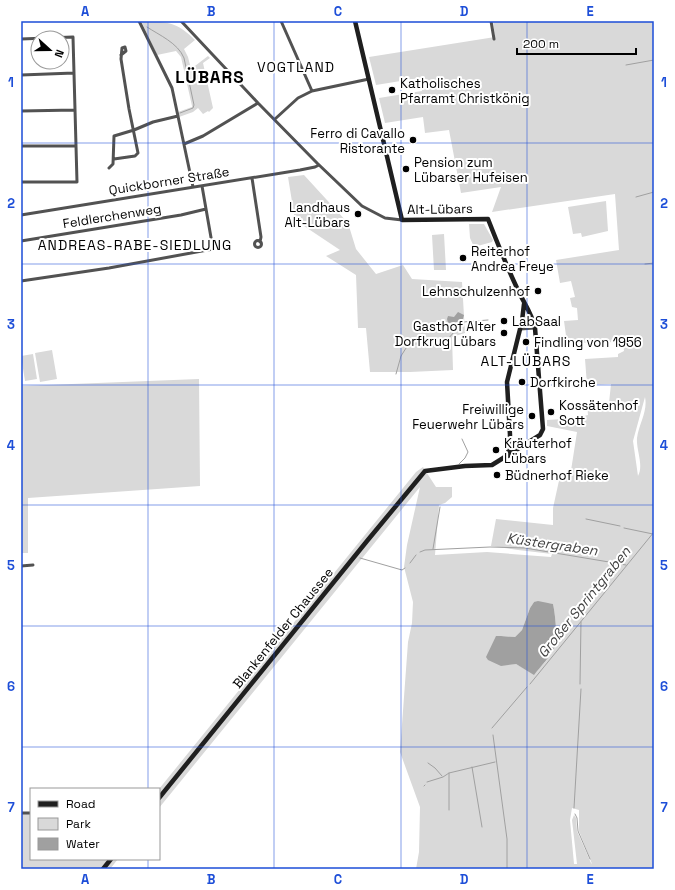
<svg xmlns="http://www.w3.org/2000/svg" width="675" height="890" viewBox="0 0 675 890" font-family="'Space Grotesk',sans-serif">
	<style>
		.green { fill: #d9d9d9; fill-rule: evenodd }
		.water { fill: #a0a0a0 }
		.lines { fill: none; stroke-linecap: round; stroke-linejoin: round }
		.stream { stroke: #a0a0a0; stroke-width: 1 }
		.street { stroke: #525252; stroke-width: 3 }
		.secondary { stroke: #1f1f1f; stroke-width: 4.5 }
		.grid { fill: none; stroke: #1d4ed8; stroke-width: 1; stroke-opacity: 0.55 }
		.poi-dot { fill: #000; stroke: #fff; stroke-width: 1.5 }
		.labels { text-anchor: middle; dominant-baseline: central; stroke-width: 4; stroke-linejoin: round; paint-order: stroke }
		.poi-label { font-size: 13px; fill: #000; stroke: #fff; text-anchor: start }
		.street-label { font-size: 13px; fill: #000; stroke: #fff }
		.neighbourhood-label { font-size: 14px; letter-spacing: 1px; fill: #000; stroke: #fff }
		.water-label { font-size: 14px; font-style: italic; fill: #414141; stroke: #fff }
		.district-label { font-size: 17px; font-weight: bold; letter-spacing: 1px; fill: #000; stroke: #fff }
		.neatline { fill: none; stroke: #1d4ed8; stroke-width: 1.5 }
		.grid-label { font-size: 13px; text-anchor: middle; font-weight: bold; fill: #1d4ed8 }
	</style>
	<rect width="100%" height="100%" fill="#fff"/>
	<path class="green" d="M 493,21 L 654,21 L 654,869 L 416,869 L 419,852 L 420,807 L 400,752 L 408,642 L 412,623 L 413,602 L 404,567 L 407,545 L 420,487 L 159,808 L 159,789 L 416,472 L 423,467 L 436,487 L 452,487 L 452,497 L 445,503 L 439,505 L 435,555 L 487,552 L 551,557 L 552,554 L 518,550 L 491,546 L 496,519 L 553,525 L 553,508 L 560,476 L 570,477 L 577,432 L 547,426 L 547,420 L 577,418 L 588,415 L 587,405 L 609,403 L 611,384 L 587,385 L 585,359 L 618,357 L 618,354 L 624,351 L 623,342 L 567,343 L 564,321 L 578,320 L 577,308 L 572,307 L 570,298 L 575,297 L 571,281 L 560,283 L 556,260 L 619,250 L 615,194 L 492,212 L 501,187 L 461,193 L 449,130 L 425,133 L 423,117 L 385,123 L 379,98 L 422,91 L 419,78 L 376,85 L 369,57 L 495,37 ZM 645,397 C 648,411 639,424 637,438 C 636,450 644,465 638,476 L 633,441 ZM 534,602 L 553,604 C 555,612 558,640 555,647 C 551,657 541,666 534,674 L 516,664 L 501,665 L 501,636 L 515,637 L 522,630 L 530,608 ZM 572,808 L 579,810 L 579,831 L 592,864 L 591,863 L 577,831 L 576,818 L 574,815 L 572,820 L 577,864 L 574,864 L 570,820 Z
		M 142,22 C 167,21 177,22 195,40 L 184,49 L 188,57 L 191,69 L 208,56 L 210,58 L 203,63 L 213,108 L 209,112 L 208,111 L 203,114 L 198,108 L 193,112 L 179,117 L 178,112 L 192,107 L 192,106 L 181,57 L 176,51 L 157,55 L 142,23 Z
		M 304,175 L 348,223 L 356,249 L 376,274 L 403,265 L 412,279 L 462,282 L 465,333 L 452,337 L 453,370 L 410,372 L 370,372 L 366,328 L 358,328 L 356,275 L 326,256 L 340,250 L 295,220 L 288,177 Z
		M 606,201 L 608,231 L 582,237 L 581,233 L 573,234 L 568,207 Z
		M 469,224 L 484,224 L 493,240 L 492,242 L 474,247 L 470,238 Z
		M 444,234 L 446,270 L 434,270 L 432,235 Z
		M 526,314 L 528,314 L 530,316 L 531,325 L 527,326 L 523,324 Z
		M 52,350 L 57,379 L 40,382 L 35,353 Z
		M 33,354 L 37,379 L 25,381 L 21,356 Z
		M 199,379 L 200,486 L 28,498 L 28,553 L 21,553 L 21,386 Z
		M 21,812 L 31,812 L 31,859 L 118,859 L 110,869 L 21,869 Z"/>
	<path class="water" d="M 458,312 L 464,315 L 462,322 L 448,323 L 447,319 L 448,316 L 454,317 Z
		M 538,601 L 553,604 C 555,612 558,640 555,647 C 550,657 541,666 534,675 L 516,664 L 501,666 L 488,660 L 486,657 L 496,636 L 501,636 L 515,637 L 522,630 L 530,608 L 534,602 Z"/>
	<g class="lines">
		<path class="stream" d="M 147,27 C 159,35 178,43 184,58 L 194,105 L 193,108 L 180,113
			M 626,65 L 654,60
			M 636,197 L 654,192
			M 645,264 L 654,263
			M 396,374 L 401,356 L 408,345 L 447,340 L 463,322 L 488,320
			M 459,464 L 465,458 L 468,452 L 462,439
			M 586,519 L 620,526
			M 624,528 L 653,534
			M 433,549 L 440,507
			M 420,552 L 425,550 L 490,547 L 525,548 L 609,562
			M 360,558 L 402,570 L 405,568
			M 410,563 L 416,555
			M 613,563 L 626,565
			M 530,684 L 654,532
			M 580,684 L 581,622
			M 492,728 L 527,687
			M 493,735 L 507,839 L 507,869
			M 428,763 L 435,768 L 442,776
			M 472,767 L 482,827
			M 427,782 L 443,777 L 449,773 L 495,762
			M 424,786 L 425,785
			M 574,808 L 581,689
			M 449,810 L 449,773
			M 575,814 L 577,818 L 578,831 L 590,859"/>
		<path class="street" d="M 139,21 L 172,88 L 193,187
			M 181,21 L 258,103 L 317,163 L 362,206 L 385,218 L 402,220
			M 281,21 L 312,91
			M 491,21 L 494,39
			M 21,39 L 73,37 L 77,182 L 21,182
			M 21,75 L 74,73
			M 21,111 L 75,110
			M 275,119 L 298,98 L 312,91 L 369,79
			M 184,144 L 203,136 L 258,103
			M 21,146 L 76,146
			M 114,159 L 135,156 L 138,153 L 129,109 L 121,59 L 122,48 L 125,47 L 126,51 L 121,55
			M 109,168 L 113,164 L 114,136 L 134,130 L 153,122 L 178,116
			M 252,178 L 261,237 L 260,242
			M 21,215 L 300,170 L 315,167 L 319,165
			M254.5 244a3.5 3.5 0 1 1 7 0a3.5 3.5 0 1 1-7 0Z
			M 21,241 L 181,215 L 206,209
			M 21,281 L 109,268 L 213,249 L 202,186
			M 520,329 L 535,328
			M 21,566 L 33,565
			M 21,813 L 31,813"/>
		<path class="secondary" d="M 508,456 L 510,435 L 507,382 L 522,321 L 524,304
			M 159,798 L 367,541 L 425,471 L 465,466 L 492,465 L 540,435 L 543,429 L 535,328 C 532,313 523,302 517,288 C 506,265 497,242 488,219 L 402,220 L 355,21
			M 103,869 L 111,859"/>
	</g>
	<path class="grid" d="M 148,21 L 148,789M 274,21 L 274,869M 401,21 L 401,869M 527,21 L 527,869M 21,143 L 654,143M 21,264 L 654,264M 21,385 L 654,385M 21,505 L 654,505M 21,626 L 654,626M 21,747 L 654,747M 148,859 L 148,869"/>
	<g class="poi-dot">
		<circle cx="392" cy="90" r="4"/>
		<circle cx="413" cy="140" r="4"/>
		<circle cx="406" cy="169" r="4"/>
		<circle cx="358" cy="214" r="4"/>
		<circle cx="463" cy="258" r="4"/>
		<circle cx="538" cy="291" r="4"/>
		<circle cx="504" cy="321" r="4"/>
		<circle cx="504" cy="333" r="4"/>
		<circle cx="526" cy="342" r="4"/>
		<circle cx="522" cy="382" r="4"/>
		<circle cx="551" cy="412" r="4"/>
		<circle cx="532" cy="416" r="4"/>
		<circle cx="496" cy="450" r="4"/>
		<circle cx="497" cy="475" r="4"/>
	</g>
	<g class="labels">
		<g class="poi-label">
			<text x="400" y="83">Katholisches<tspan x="400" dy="15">Pfarramt Christkönig</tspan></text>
			<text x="405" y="133" text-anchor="end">Ferro di Cavallo<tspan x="405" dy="15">Ristorante</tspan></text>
			<text x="414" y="162">Pension zum<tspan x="414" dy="15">Lübarser Hufeisen</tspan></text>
			<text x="350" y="207" text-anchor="end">Landhaus<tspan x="350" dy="15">Alt-Lübars</tspan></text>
			<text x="471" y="251">Reiterhof<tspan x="471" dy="15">Andrea Freye</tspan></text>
			<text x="530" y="291" text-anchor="end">Lehnschulzenhof</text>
			<text x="512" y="321">LabSaal</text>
			<text x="496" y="326" text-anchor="end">Gasthof Alter<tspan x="496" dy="15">Dorfkrug Lübars</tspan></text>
			<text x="534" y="342">Findling von 1956</text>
			<text x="530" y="382">Dorfkirche</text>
			<text x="559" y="405">Kossätenhof<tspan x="559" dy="15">Sott</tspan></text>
			<text x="524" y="409" text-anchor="end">Freiwillige<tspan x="524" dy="15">Feuerwehr Lübars</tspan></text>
			<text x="504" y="443">Kräuterhof<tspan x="504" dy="15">Lübars</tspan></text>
			<text x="505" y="475">Büdnerhof Rieke</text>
		</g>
		<g class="street-label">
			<text transform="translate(169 181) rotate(-9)">Quickborner Straße</text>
			<text transform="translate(440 209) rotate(-1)">Alt-Lübars</text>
			<text transform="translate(112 216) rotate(-9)">Feldlerchenweg</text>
			<text transform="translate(283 628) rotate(-51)">Blankenfelder Chaussee</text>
		</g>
		<g class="neighbourhood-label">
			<text x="296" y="67">VOGTLAND</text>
			<text x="135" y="245">ANDREAS-RABE-SIEDLUNG</text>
			<text x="526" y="361">ALT-LÜBARS</text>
		</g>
		<g class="water-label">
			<text transform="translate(552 544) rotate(8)">Küstergraben</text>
			<text transform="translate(584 602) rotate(-51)">Großer Sprintgraben</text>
		</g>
		<g class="district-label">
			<text x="210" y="77">LÜBARS</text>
		</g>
	</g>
	<rect width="675" height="890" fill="none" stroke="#ffffff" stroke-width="44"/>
	<rect x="30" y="788" width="130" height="72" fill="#ffffff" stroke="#999999"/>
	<rect x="38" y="801" width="20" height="6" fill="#1f1f1f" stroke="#999999"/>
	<text x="66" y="808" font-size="12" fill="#000000">Road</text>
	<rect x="38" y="818" width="20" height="12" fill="#d9d9d9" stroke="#999999"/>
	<text x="66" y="828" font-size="12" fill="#000000">Park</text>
	<rect x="38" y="838" width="20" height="12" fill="#a0a0a0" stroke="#999999"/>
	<text x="66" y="848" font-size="12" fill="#000000">Water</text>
	<g transform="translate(50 50) rotate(111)"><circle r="19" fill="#ffffff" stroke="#999999"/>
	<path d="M0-3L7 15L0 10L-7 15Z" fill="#000000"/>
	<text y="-6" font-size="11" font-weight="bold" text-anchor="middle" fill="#000000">N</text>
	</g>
	<path d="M517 48v6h119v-6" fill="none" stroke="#000000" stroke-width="2"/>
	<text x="523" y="48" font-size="12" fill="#000000" stroke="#ffffff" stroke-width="3" paint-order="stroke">200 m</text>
	<rect x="22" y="22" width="631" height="846" class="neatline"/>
	<g class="grid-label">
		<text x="85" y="16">A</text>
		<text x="211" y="16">B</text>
		<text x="338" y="16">C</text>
		<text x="464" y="16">D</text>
		<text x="590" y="16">E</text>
		<text x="11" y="87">1</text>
		<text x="664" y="87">1</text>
		<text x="11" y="208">2</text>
		<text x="664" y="208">2</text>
		<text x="11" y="329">3</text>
		<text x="664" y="329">3</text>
		<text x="11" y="450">4</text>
		<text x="664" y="450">4</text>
		<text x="11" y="570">5</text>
		<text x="664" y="570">5</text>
		<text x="11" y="691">6</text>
		<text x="664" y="691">6</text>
		<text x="11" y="812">7</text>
		<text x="664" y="812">7</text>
		<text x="85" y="884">A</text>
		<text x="211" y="884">B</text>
		<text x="338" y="884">C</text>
		<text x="464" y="884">D</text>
		<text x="590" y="884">E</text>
	</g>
</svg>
